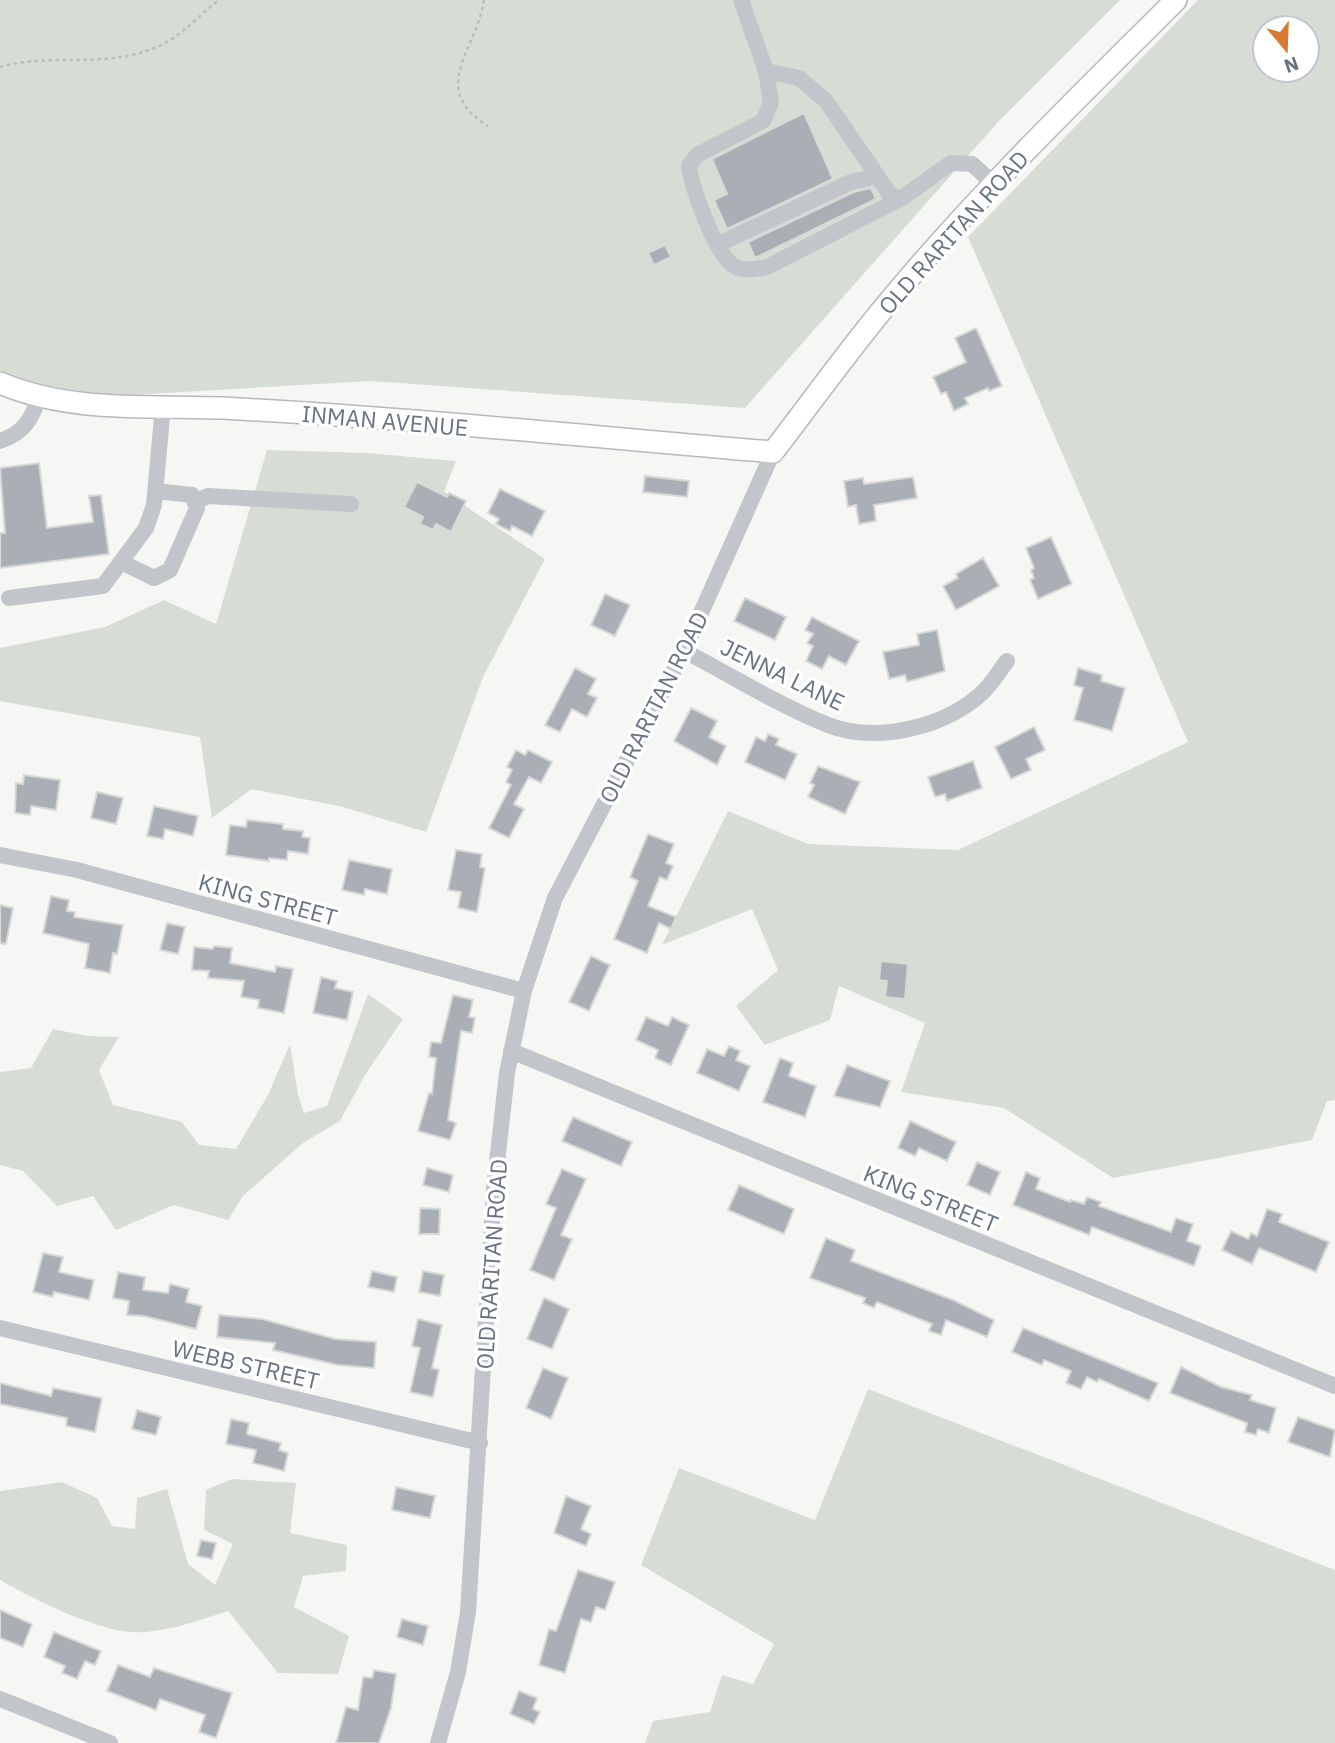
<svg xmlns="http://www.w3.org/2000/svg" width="1335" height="1743" viewBox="0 0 1335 1743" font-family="'IBM Plex Sans',sans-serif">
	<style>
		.green { fill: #d7ddd5; fill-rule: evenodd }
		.building { fill: #aaafb6; stroke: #d8d8d7; stroke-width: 2 }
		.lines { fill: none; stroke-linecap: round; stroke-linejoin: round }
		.major-casing { stroke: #b6b8bd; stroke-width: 24 }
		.path { stroke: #babcbf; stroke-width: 2.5; stroke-dasharray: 3.5 3.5; stroke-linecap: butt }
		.minor { stroke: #c2c5c9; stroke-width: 16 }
		.major { stroke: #fff; stroke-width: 21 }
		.labels { text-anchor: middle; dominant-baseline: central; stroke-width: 7; stroke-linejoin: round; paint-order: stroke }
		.street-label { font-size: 23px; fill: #687283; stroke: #fff }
	</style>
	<rect width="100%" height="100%" fill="#f6f7f4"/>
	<path class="green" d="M 0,0 L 1120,0 L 999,121 L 745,408 L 371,381 L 98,397 L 19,380 L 0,372 Z
		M 1198,0 L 1335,0 L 1335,1100 L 1327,1101 L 1312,1140 L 1113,1178 L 1004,1108 L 901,1092 L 925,1023 L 839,986 L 830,1020 L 765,1045 L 736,1006 L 778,970 L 752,909 L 662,945 L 728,811 L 808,844 L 958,850 L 1188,742 L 968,237 ZM 1265,28 L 1307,28 L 1307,70 L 1265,70 Z
		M 267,450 L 367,453 L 456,461 L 444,492 L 545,559 L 483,677 L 426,832 L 339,806 L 252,789 L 212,818 L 200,737 L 0,701 L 0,648 L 105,627 L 164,600 L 216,624 Z
		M 368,994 L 403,1019 L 365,1075 L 340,1121 L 303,1143 L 243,1196 L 228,1220 L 174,1205 L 116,1230 L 93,1196 L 57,1206 L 23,1171 L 0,1165 L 0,1072 L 31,1068 L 53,1029 L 87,1036 L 119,1037 L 99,1070 L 113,1105 L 182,1122 L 199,1145 L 236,1149 L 268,1095 L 290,1044 L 298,1095 L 304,1113 L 327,1106 Z
		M 868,1389 L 1335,1570 L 1335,1743 L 645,1743 L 653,1721 L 710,1712 L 722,1675 L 753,1684 L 774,1644 L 641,1565 L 679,1468 L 815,1520 Z
		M 232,1479 L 296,1483 L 290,1533 L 347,1545 L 346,1571 L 303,1576 L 294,1607 L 349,1636 L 338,1674 L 278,1673 L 228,1611 C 197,1621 154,1637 121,1631 C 84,1624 33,1599 0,1580 L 0,1491 L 62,1482 L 97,1498 L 112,1526 L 135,1529 L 137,1498 L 167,1489 L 188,1564 L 215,1585 L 233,1544 L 204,1530 L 206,1490 Z"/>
	<path class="building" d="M 804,113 L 833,179 L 727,229 L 714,200 L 727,194 L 712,159 Z
		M 871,188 L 876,199 L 755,258 L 748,242 L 854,192 Z
		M 665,245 L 671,257 L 654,265 L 648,253 Z
		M 976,328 L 1002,386 L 989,391 L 988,388 L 965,398 L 968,404 L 954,411 L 946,392 L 941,394 L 933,377 L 966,362 L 955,338 Z
		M 39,463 L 47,528 L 93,522 L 89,496 L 101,495 L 109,554 L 0,568 L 0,533 L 5,533 L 0,468 Z
		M 645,476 L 689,481 L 687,497 L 643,492 Z
		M 913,477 L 917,498 L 874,505 L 876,521 L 859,524 L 856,505 L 848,507 L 844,481 L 863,478 L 864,484 Z
		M 417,482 L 447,497 L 449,493 L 466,501 L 451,532 L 436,524 L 433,530 L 420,524 L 423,517 L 404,507 Z
		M 500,489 L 545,511 L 532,536 L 512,526 L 510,531 L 496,524 L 499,519 L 488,513 Z
		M 1051,537 L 1072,584 L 1038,599 L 1030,580 L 1034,578 L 1031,570 L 1034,568 L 1026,548 Z
		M 983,558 L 999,586 L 956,610 L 943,586 L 958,578 L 956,574 Z
		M 605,594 L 630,605 L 615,636 L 591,625 Z
		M 745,598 L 786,617 L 775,640 L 734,621 Z
		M 812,617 L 859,641 L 846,665 L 829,656 L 822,669 L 806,661 L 813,646 L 807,643 L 813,634 L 805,630 Z
		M 937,630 L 945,671 L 907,682 L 905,675 L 889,679 L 883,652 L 919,645 L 917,634 Z
		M 575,668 L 596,679 L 588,694 L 597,698 L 587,717 L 572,709 L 560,732 L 545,725 Z
		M 1078,668 L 1102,675 L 1101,681 L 1125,688 L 1112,731 L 1074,720 L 1083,688 L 1074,685 Z
		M 691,708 L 717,721 L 709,737 L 726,746 L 717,765 L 674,741 Z
		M 1034,727 L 1045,750 L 1026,759 L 1031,770 L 1011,779 L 995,747 Z
		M 768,734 L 779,739 L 776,745 L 797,754 L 785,780 L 745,762 L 756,737 L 765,741 Z
		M 516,750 L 525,755 L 528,750 L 552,762 L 541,783 L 529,777 L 514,804 L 524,809 L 509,838 L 489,828 L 511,785 L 506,782 L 512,770 L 507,767 Z
		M 973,761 L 982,788 L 947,801 L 945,794 L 935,797 L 928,777 Z
		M 818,766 L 860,782 L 845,814 L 808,797 L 814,785 L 810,783 Z
		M 24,775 L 60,780 L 56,810 L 31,806 L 30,815 L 15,813 L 16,783 L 23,784 Z
		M 97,792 L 123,798 L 116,824 L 91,818 Z
		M 154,806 L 198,816 L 193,836 L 165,829 L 163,839 L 147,836 Z
		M 247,820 L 283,824 L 283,829 L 303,831 L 302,837 L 310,838 L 308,854 L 288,851 L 287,860 L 269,858 L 269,861 L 226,855 L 230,825 L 246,827 Z
		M 648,834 L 674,844 L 666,863 L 673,866 L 667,880 L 660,877 L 648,906 L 676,917 L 671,929 L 659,923 L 647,953 L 614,939 L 638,881 L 630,877 Z
		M 456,850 L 482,854 L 480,867 L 485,868 L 477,912 L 458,908 L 461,892 L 448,890 Z
		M 349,860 L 392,869 L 387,894 L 365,889 L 364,895 L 342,890 Z
		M 51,896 L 69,900 L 67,911 L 75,912 L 74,917 L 123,925 L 117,954 L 113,953 L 110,973 L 85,968 L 89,944 L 43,933 Z
		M 0,905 L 13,908 L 6,944 L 0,943 Z
		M 167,923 L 185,927 L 178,954 L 160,950 Z
		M 214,946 L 232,948 L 230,963 L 275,972 L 276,966 L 293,969 L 284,1013 L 258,1008 L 259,1000 L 241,997 L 244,981 L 208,978 L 209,971 L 192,970 L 194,947 L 213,949 Z
		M 591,956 L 610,965 L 589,1011 L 569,1002 Z
		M 881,961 L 908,964 L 905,999 L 885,997 L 887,981 L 879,980 Z
		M 321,977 L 337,981 L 335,988 L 353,992 L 347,1020 L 313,1013 Z
		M 453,995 L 473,1000 L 469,1017 L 475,1018 L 472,1033 L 461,1031 L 448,1120 L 456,1123 L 450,1140 L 418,1131 L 429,1093 L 432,1094 L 436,1058 L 429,1057 L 431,1042 L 441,1043 Z
		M 646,1017 L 668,1026 L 672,1017 L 689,1025 L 671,1065 L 655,1058 L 658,1050 L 636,1040 Z
		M 729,1046 L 740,1051 L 736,1060 L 750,1066 L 739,1091 L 697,1073 L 707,1049 L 724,1056 Z
		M 780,1058 L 793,1063 L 789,1076 L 816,1086 L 805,1117 L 763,1102 Z
		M 847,1065 L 890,1081 L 880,1107 L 834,1096 Z
		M 573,1117 L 632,1142 L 621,1166 L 562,1141 Z
		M 910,1121 L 956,1142 L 947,1161 L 919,1148 L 915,1156 L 898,1148 Z
		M 977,1162 L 1000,1172 L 990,1195 L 967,1185 Z
		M 427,1168 L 453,1175 L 449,1192 L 423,1185 Z
		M 562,1169 L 586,1179 L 561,1235 L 572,1239 L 554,1280 L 530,1270 L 556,1208 L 546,1204 Z
		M 1026,1172 L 1040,1178 L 1036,1189 L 1070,1202 L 1071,1200 L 1084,1204 L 1087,1197 L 1101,1202 L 1099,1206 L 1171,1232 L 1176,1218 L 1193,1224 L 1187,1241 L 1201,1246 L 1194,1266 L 1092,1227 L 1089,1235 L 1013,1205 Z
		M 739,1185 L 794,1209 L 784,1234 L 728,1210 Z
		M 420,1208 L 440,1209 L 439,1234 L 419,1234 Z
		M 1267,1209 L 1282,1214 L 1279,1222 L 1329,1242 L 1316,1272 L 1259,1248 L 1252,1264 L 1222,1250 L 1231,1231 L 1248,1239 L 1251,1233 L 1257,1236 Z
		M 826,1238 L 855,1250 L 851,1261 L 953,1300 L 994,1320 L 987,1337 L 946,1320 L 941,1335 L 929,1331 L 932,1324 L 877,1302 L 874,1308 L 863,1303 L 865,1298 L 810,1278 Z
		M 43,1253 L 63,1257 L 59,1272 L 94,1280 L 89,1300 L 54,1292 L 53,1297 L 33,1292 Z
		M 372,1271 L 397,1277 L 394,1292 L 368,1287 Z
		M 423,1271 L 444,1275 L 440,1296 L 419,1292 Z
		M 118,1272 L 145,1277 L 143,1290 L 168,1293 L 170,1284 L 189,1289 L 186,1302 L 202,1306 L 196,1329 L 144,1316 L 127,1315 L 129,1301 L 113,1298 Z
		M 544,1298 L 569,1309 L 552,1349 L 527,1339 Z
		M 219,1315 L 262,1319 L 335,1339 L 376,1342 L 374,1368 L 338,1365 L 273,1350 L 275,1343 L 217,1337 Z
		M 418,1319 L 442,1325 L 432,1368 L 439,1370 L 433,1397 L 410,1392 L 420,1348 L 412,1346 Z
		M 1023,1328 L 1158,1383 L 1149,1401 L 1099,1379 L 1097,1382 L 1087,1377 L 1081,1389 L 1066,1383 L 1071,1371 L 1044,1360 L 1042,1365 L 1012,1352 Z
		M 1181,1367 L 1221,1387 L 1252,1395 L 1250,1400 L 1276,1408 L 1269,1433 L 1258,1429 L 1256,1435 L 1245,1432 L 1247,1423 L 1170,1393 Z
		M 543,1368 L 568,1378 L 551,1419 L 526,1408 Z
		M 0,1383 L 51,1396 L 53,1388 L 102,1398 L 95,1432 L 66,1426 L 67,1418 L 0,1404 Z
		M 137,1410 L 161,1417 L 156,1435 L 132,1429 Z
		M 1298,1417 L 1335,1430 L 1330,1457 L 1288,1442 Z
		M 231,1419 L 249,1423 L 247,1434 L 281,1443 L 279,1450 L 288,1453 L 284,1471 L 253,1463 L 256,1450 L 226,1444 Z
		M 396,1487 L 435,1496 L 430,1518 L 392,1510 Z
		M 566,1496 L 591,1506 L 581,1529 L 591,1534 L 586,1546 L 554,1533 Z
		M 201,1540 L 216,1543 L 212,1559 L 197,1556 Z
		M 578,1570 L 615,1582 L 605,1610 L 596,1607 L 591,1622 L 581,1619 L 565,1673 L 539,1665 L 549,1629 L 556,1631 Z
		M 0,1610 L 32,1624 L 23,1647 L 0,1638 Z
		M 402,1619 L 428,1626 L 423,1645 L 397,1637 Z
		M 54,1632 L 101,1651 L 95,1665 L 85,1661 L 77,1679 L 62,1673 L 65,1666 L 44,1657 Z
		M 118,1665 L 150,1677 L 154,1668 L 232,1693 L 216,1738 L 199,1732 L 205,1715 L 160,1699 L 156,1710 L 107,1691 Z
		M 374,1670 L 396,1674 L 391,1708 L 379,1743 L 336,1743 L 346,1707 L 358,1710 L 363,1677 L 372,1678 Z
		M 519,1691 L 537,1698 L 533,1709 L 540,1712 L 534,1724 L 510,1714 Z"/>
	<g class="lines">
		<g class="major-casing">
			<path id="major" d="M 0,383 C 75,415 160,404 240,409 C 418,419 595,437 773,452 C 810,404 845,355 883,309 C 973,199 1076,100 1176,0"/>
		</g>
		<path class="path" d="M 484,0 C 477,50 427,88 488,126
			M 0,67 C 54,52 105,70 159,46 C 183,35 199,15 219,0"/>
		<path class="minor" d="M 741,0 L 766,71 L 799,78 L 826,101 L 891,196 L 902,198 L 951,163 L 972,164 L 994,184
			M 766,71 L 771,103 L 763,121 L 697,155 L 689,166 C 692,188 715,254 734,266 C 744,272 756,269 767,267 L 902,198
			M 719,244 L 851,182 L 878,176
			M 0,441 C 24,433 33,418 39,395
			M 195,502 L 208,496 L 351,504
			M 121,562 L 154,578 L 170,570 L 197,508 L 192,495 L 156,491
			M 9,598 L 103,586 L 146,528 L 154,505 L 163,406
			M 684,651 C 731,675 780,706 828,725 C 877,744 947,727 984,691 C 993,682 1000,670 1007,661
			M 0,855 L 77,870 L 524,991
			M 511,1051 L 1335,1386
			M 0,1328 L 480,1443
			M 0,1699 L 110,1743
			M 438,1743 L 458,1672 L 468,1612 L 494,1189 L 507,1073 L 524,991 L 555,898 L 684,651 L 773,452"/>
		<use href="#major" class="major"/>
	</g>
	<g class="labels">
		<g class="street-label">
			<text transform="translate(953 232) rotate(-48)">OLD RARITAN ROAD</text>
			<text transform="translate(385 420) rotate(5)">INMAN AVENUE</text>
			<text transform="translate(783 674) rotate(26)">JENNA LANE</text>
			<text transform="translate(653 707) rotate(-63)">OLD RARITAN ROAD</text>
			<text transform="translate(268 899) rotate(15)">KING STREET</text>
			<text transform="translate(931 1198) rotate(22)">KING STREET</text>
			<text transform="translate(491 1264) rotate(-86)">OLD RARITAN ROAD</text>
			<text transform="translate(246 1364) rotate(13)">WEBB STREET</text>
		</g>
	</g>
	<g transform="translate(1286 49) rotate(161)"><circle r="33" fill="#ffffff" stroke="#c3c7cd" stroke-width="2"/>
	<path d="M0-5L12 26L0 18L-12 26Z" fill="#d77b34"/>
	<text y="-10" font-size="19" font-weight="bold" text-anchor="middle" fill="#687283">N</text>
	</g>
</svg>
